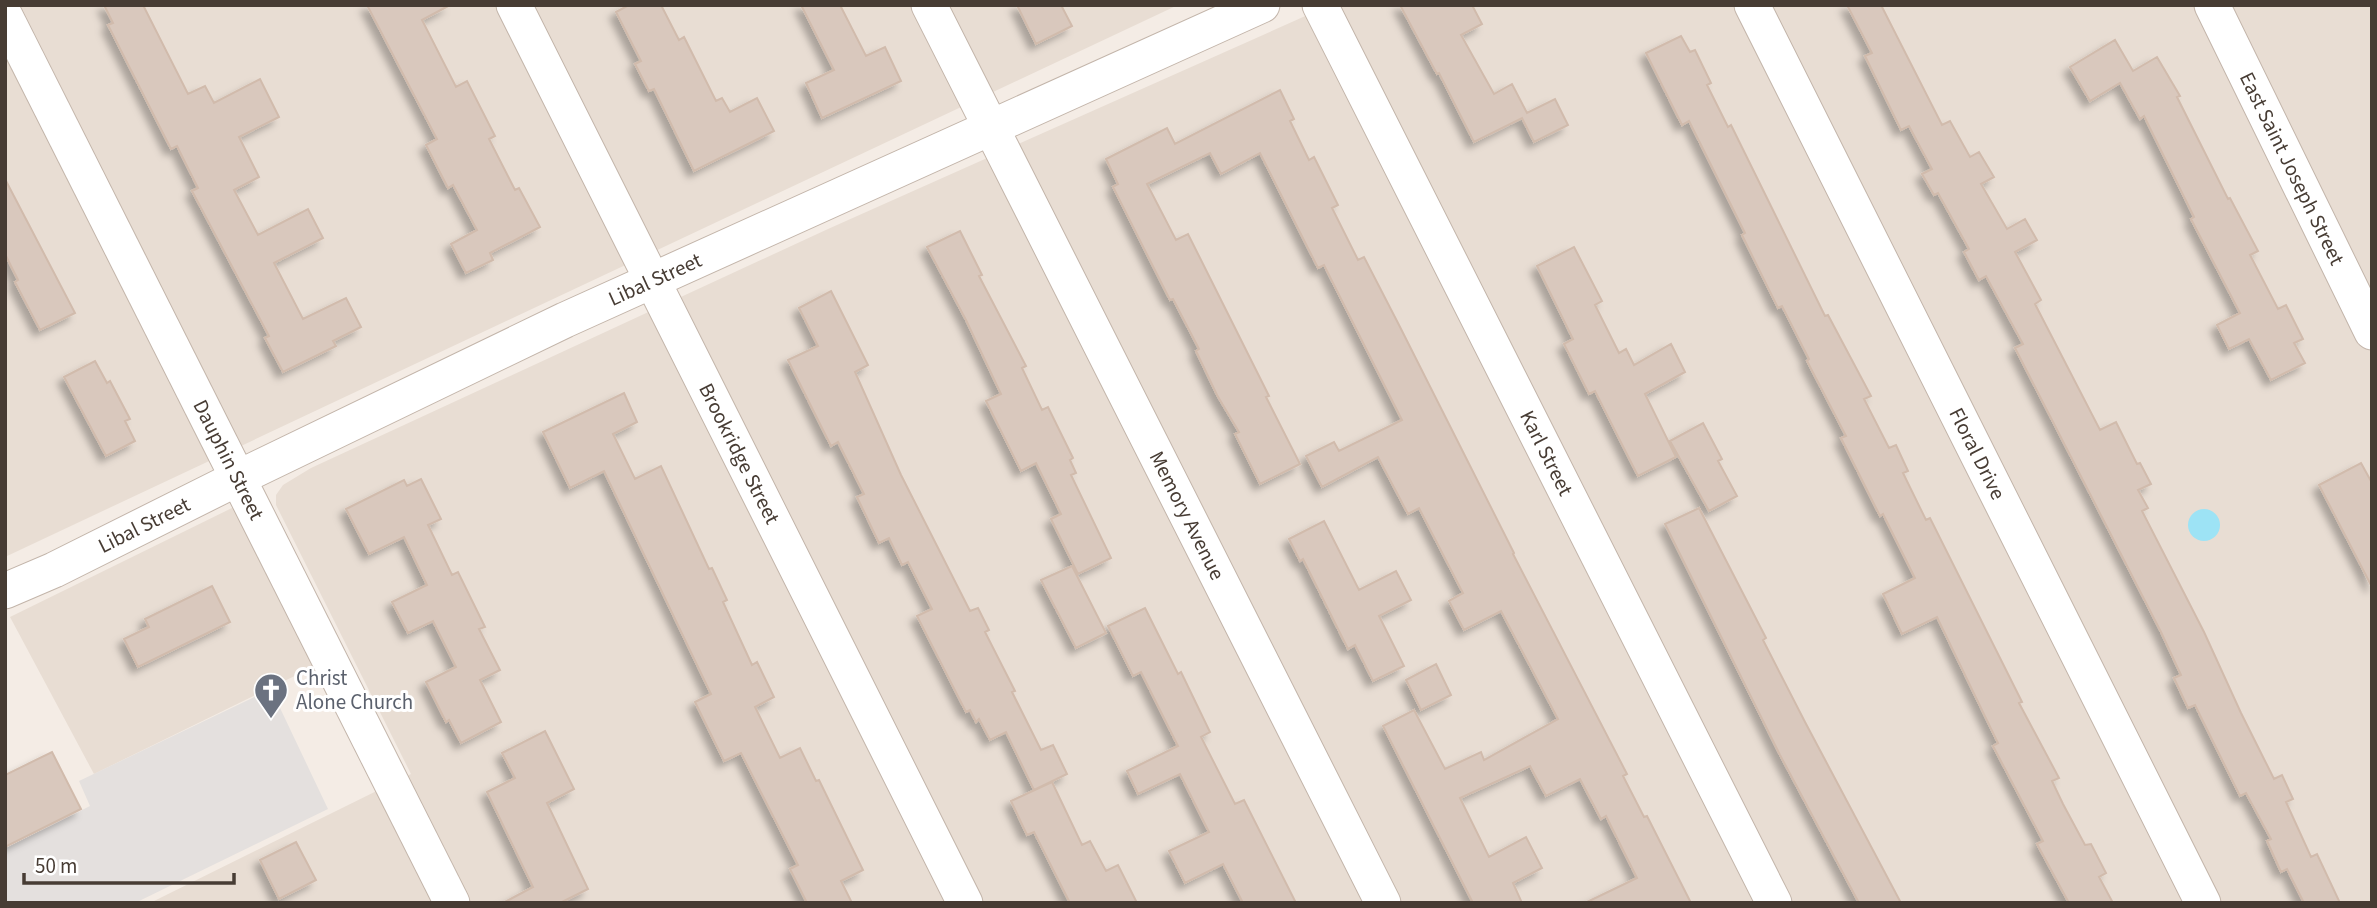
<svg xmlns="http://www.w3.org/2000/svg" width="2377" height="908" viewBox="0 0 2377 908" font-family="'Source Sans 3',sans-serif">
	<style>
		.residential { fill: #e8ddd3 }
		.parking { fill: #e4e0de }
		.water { fill: #9de3f5 }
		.building { fill: #d9c8bd; stroke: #d1bbac; stroke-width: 2; filter: url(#shadow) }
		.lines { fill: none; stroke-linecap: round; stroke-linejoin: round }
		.minor-casing { stroke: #c3b5aa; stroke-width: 37 }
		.minor { stroke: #fff; stroke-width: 35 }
		.labels { text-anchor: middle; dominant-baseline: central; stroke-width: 6; stroke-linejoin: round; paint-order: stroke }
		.street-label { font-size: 21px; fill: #473c34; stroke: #fff }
		.worship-label { font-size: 21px; fill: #5b616d; stroke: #fff; text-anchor: start }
	</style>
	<defs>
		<filter id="shadow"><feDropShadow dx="-6" dy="6" stdDeviation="3.5" flood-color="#0004"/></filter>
	</defs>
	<rect width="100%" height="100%" fill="#f4ece5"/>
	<path class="residential" d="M 5,5 L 1178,5 L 5,557 Z
		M 1330,5 L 2372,5 L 2372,903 L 150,903 L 411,774 L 276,505 L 276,495 L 283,485 L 311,468 L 828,229 Z
		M 236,506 L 313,667 L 94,774 L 10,617 Z"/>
	<path class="parking" d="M 271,689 L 328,809 L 135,903 L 5,903 L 5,849 L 90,806 L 79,781 Z"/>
	<path class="water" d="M2188 525a16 16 0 1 1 32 0a16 16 0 1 1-32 0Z"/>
	<path class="building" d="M 104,5 L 143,5 L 188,94 L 205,86 L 214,103 L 260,79 L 279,117 L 239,137 L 259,177 L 234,190 L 258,235 L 308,209 L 323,238 L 274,263 L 303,319 L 346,298 L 361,327 L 333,341 L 336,346 L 283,372 L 265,338 L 269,336 L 192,191 L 198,188 L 177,146 L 171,149 L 108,25 L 113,23 Z
		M 367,5 L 450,5 L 422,20 L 456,87 L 467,81 L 495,136 L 489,139 L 515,190 L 519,188 L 540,227 L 490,253 L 493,260 L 466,273 L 451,244 L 477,230 L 453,185 L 448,188 L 426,145 L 437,139 Z
		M 629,5 L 661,5 L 679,40 L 684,37 L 716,101 L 722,98 L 730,112 L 757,98 L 774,131 L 694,171 L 654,89 L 649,91 L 635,64 L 641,61 L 616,12 Z
		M 801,5 L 840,5 L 866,56 L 885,47 L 901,81 L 822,118 L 806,83 L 834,70 Z
		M 1017,5 L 1061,5 L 1072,26 L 1036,44 Z
		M 1400,5 L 1472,5 L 1482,24 L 1461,35 L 1494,94 L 1512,84 L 1527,113 L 1555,99 L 1568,125 L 1534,142 L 1522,118 L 1474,142 L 1439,73 L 1437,74 Z
		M 1847,5 L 1881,5 L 1942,125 L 1950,121 L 1970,157 L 1979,152 L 1994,177 L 1981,184 L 2007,229 L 2025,219 L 2037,240 L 2015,252 L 2041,300 L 2035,304 L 2100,430 L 2116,422 L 2137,464 L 2140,463 L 2151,484 L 2138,490 L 2148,508 L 2142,511 L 2204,632 L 2241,713 L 2274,779 L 2282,775 L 2293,799 L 2286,802 L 2311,857 L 2317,854 L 2340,903 L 2304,903 L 2287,869 L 2281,872 L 2267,841 L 2271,839 L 2246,793 L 2240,796 L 2195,705 L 2188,708 L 2174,678 L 2181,675 L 2161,632 L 2015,348 L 2023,344 L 1986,276 L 1979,280 L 1964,252 L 1969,249 L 1938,193 L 1934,195 L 1922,174 L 1932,169 L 1909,126 L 1901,130 L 1865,56 L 1872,53 Z
		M 1681,36 L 1690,52 L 1695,50 L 1711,83 L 1707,85 L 1728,127 L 1731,125 L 1825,316 L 1828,315 L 1871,396 L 1864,399 L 1889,448 L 1896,445 L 1908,471 L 1903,473 L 1926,520 L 1930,518 L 2022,702 L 2019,703 L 2059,778 L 2052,781 L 2063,804 L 2085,845 L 2091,844 L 2106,873 L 2099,877 L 2113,903 L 2069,903 L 2037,844 L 2043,841 L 1993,746 L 1998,743 L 1937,617 L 1902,634 L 1883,594 L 1915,578 L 1883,514 L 1880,516 L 1841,438 L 1846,436 L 1807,361 L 1809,359 L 1782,306 L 1778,308 L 1742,235 L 1745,233 L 1689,121 L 1682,125 L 1646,53 Z
		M 2115,40 L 2133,71 L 2157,57 L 2180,96 L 2177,97 L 2228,199 L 2230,198 L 2258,251 L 2250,255 L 2278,309 L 2286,305 L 2303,339 L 2294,343 L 2305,363 L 2271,380 L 2249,339 L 2229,349 L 2217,325 L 2240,313 L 2191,219 L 2194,217 L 2144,116 L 2140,119 L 2120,83 L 2090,101 L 2070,67 Z
		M 1280,90 L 1294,119 L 1290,121 L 1309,160 L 1314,157 L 1338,205 L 1332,208 L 1358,260 L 1364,257 L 1399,325 L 1514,553 L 1513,554 L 1627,774 L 1623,776 L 1644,817 L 1647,816 L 1691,903 L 1585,903 L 1637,878 L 1606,816 L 1601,819 L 1580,779 L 1546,796 L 1530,766 L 1460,798 L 1489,857 L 1526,837 L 1542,868 L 1513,883 L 1522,903 L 1473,903 L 1383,726 L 1414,710 L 1445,769 L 1481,752 L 1484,760 L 1558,719 L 1501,611 L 1464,630 L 1449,601 L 1463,593 L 1419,508 L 1408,514 L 1378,457 L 1322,487 L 1306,456 L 1334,442 L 1339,451 L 1402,420 L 1324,265 L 1318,268 L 1260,153 L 1221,174 L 1210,153 L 1147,184 L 1176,240 L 1188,234 L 1269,396 L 1266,397 L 1300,464 L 1260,484 L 1235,434 L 1239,432 L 1217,395 L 1196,351 L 1199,349 L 1173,299 L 1170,300 L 1113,187 L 1118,184 L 1106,159 L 1167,128 L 1175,144 Z
		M 5,179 L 75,313 L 40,330 L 15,282 L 18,280 L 5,254 Z
		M 960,231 L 982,275 L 979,276 L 1026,366 L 1022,368 L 1042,410 L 1048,407 L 1073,458 L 1070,460 L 1076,473 L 1071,475 L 1111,558 L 1078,574 L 1051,519 L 1061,514 L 1036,463 L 1021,471 L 986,401 L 1001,394 L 966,320 L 927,247 Z
		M 1574,247 L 1602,301 L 1595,305 L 1619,353 L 1626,349 L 1634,365 L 1671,344 L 1685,372 L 1645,394 L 1676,457 L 1638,476 L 1595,391 L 1589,394 L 1564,344 L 1573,339 L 1537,266 Z
		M 831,291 L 868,365 L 855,372 L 901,475 L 970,611 L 978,608 L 989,630 L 985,632 L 1015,691 L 1012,692 L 1041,750 L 1053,745 L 1067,774 L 1034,790 L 1006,732 L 990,740 L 979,719 L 976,722 L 970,710 L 966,712 L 917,616 L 932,609 L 908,562 L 902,565 L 889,538 L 879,543 L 857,497 L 864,494 L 838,442 L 831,446 L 788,360 L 818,346 L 799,308 Z
		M 95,361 L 107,383 L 110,381 L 130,419 L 125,421 L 135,441 L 106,456 L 64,377 Z
		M 624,393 L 637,422 L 613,434 L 635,479 L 661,466 L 709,569 L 712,568 L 727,600 L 723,602 L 752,665 L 757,662 L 774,697 L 755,707 L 780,758 L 800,748 L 816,781 L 819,780 L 863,870 L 841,881 L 852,903 L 807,903 L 790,869 L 798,865 L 741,753 L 724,761 L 695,702 L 711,694 L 604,471 L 570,488 L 543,432 Z
		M 1703,423 L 1722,459 L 1718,461 L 1737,496 L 1709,511 L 1670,441 Z
		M 2361,463 L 2372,483 L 2372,587 L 2319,485 Z
		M 421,479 L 441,519 L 428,525 L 452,575 L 458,572 L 485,627 L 479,629 L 500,670 L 480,680 L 501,722 L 461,743 L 449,720 L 446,722 L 426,682 L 456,667 L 433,621 L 408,633 L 392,602 L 427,585 L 404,537 L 369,554 L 346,509 L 404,480 L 407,486 Z
		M 1699,508 L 1766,638 L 1763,640 L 1805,722 L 1901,903 L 1859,903 L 1780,755 L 1665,524 Z
		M 1324,521 L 1359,590 L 1396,571 L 1411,600 L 1379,616 L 1404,666 L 1373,681 L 1355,645 L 1348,649 L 1303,559 L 1300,561 L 1289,539 Z
		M 1072,566 L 1106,633 L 1076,648 L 1041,580 Z
		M 212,586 L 230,622 L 138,667 L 124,639 L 149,627 L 145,619 Z
		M 1145,608 L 1178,674 L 1181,672 L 1210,732 L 1201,737 L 1235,804 L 1244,800 L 1296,903 L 1243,903 L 1223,864 L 1185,883 L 1169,851 L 1209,832 L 1180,774 L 1138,794 L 1127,771 L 1178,746 L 1141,672 L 1133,676 L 1108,626 Z
		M 1436,664 L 1451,695 L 1421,710 L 1406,680 Z
		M 545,731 L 574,789 L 547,803 L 588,889 L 560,903 L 503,903 L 533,887 L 487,792 L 515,778 L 502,753 Z
		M 52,752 L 81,809 L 5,847 L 5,775 Z
		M 1052,782 L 1082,845 L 1090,841 L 1106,871 L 1118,865 L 1137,903 L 1070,903 L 1034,832 L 1027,835 L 1011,801 Z
		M 296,842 L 316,880 L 279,899 L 260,860 Z"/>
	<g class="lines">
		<g class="minor-casing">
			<g id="minor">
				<path id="s1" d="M 514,5 L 965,903"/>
				<path id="s2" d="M 929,5 L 1383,903"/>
				<path id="s3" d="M 1320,5 L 1774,903"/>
				<path id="s4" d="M 1752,5 L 2203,903"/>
				<path id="s5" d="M 2212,5 L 2372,332"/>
				<path id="s6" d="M 5,16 L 452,903"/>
				<path id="s7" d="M 5,591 L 54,570 L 238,478 L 565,320 L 1262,5"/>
			</g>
		</g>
		<use href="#minor" class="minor"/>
	</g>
	<defs>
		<g id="church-pin" transform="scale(1.75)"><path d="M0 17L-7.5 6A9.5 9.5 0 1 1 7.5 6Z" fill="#6b7280" stroke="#fff"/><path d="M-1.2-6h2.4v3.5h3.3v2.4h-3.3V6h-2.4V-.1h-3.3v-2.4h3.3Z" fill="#fff"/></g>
	</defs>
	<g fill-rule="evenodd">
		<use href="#church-pin" x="271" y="690"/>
	</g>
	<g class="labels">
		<g class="street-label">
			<text stroke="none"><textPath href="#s5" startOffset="182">East Saint Joseph Street</textPath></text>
			<text stroke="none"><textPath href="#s7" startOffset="721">Libal Street</textPath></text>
			<text stroke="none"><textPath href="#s1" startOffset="502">Brookridge Street</textPath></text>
			<text stroke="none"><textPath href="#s3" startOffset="502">Karl Street</textPath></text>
			<text stroke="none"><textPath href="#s4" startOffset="502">Floral Drive</textPath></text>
			<text stroke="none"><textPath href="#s6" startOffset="497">Dauphin Street</textPath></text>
			<text stroke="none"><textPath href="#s2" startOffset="572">Memory Avenue</textPath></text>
			<text stroke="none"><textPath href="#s7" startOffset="154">Libal Street</textPath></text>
		</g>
		<g class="worship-label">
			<text x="296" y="678">Christ<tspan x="296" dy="24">Alone Church</tspan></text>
		</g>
	</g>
	<rect width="2377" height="908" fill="none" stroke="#473c34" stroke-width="14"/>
	<path d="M24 873v10h210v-10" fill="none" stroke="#473c34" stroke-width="3.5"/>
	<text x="35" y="873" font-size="21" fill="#473c34" stroke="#ffffff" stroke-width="5" paint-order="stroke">50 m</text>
</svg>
